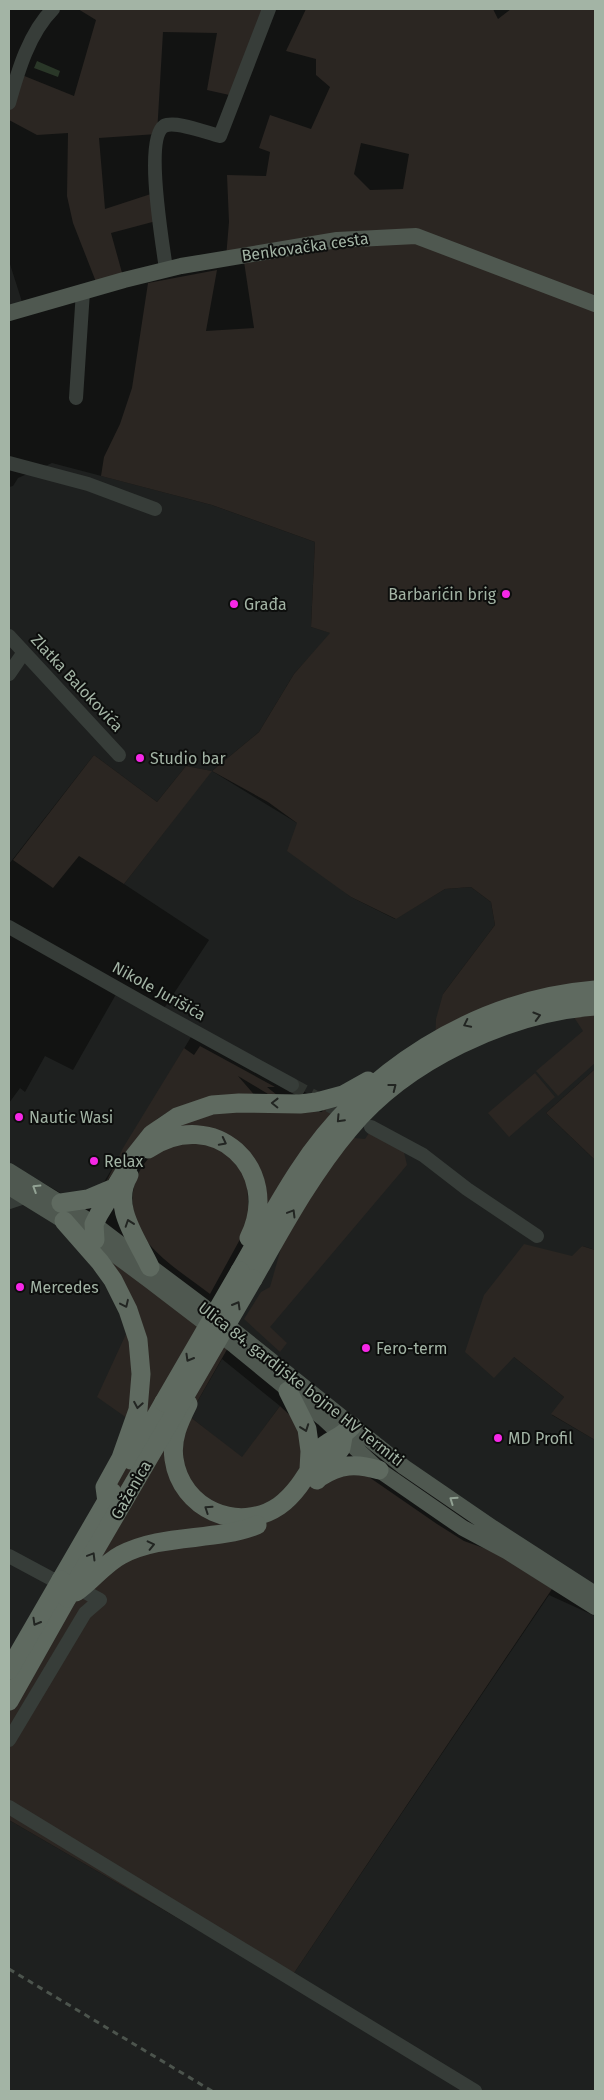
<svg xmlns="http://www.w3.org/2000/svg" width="604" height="2100" viewBox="0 0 604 2100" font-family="'Fira Sans',sans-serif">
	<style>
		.built { fill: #1e201f }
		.green { fill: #2b2622; fill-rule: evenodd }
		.water { fill: #2a3728 }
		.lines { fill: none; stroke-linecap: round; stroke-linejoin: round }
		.minor-tunnel { stroke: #2f332f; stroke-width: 14; stroke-dasharray: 14 7; stroke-linecap: butt }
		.minor { stroke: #373d39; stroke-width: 14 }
		.major { stroke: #4f5850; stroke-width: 16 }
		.highway { stroke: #5f6a60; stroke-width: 19 }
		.rail { stroke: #4c544d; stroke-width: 3; stroke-dasharray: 6 5; stroke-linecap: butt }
		.highway-bridge { stroke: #5f6a60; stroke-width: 19 }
		.oneway { stroke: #222522 }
		.oneway2 { stroke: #92a294 }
		.poi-dot { fill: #f627e6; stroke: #0d0e0d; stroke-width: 2 }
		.labels { text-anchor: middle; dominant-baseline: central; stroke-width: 4; stroke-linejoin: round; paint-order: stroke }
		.street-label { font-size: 16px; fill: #a3b4a5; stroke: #0d0e0d }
		.poi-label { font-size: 16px; fill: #a3b4a5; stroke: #0d0e0d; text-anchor: start }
	</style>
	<rect width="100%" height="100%" fill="#121312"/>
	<path class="built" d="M 9,261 L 24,308 L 9,313 Z
		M 52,463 L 212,505 L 315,542 L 311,627 L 331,633 L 294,674 L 259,732 L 212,771 L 297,823 L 326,877 L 351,897 L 395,919 L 445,889 L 471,887 L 491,902 L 495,925 L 443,994 L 564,1002 L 595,1045 L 595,1069 L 546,1113 L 595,1160 L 595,1250 L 582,1246 L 514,1357 L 564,1397 L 552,1415 L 595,1440 L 595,1594 L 217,1326 L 351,1117 L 194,1032 L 104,1182 L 88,1199 L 64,1195 L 9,1163 L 9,1103 L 20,1088 L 25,1092 L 45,1056 L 73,1070 L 119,989 L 161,1013 L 209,940 L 124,884 L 211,771 L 186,766 L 157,802 L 94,755 L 9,864 L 9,487 L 13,486 L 18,478 Z
		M 9,1187 L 64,1221 L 128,1310 L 134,1423 L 146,1433 L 9,1671 Z
		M 222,1359 L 280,1406 L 242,1458 L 189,1416 Z
		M 549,1595 L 595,1616 L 595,2091 L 9,2091 L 9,1820 L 288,1982 Z"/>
	<path class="green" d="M 78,9 L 269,9 L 234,96 L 207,90 L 217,33 L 163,32 L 157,134 L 99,138 L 105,209 L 157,192 L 160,220 L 111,233 L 124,280 L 98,287 L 73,223 L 67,196 L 68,133 L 37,135 L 9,120 L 9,103 L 17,73 L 74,96 L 96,20 Z
		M 306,9 L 493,9 L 498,19 L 511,9 L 595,9 L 595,1063 L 558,1096 L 536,1071 L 583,1031 L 564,1002 L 435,1049 L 436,1019 L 443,994 L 495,925 L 491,902 L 471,887 L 445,889 L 396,919 L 351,897 L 287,851 L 297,823 L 268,802 L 212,771 L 124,884 L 79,856 L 53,888 L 13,860 L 94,755 L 157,802 L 186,766 L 212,771 L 259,732 L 294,674 L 330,633 L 311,627 L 315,542 L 212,505 L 101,476 L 104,457 L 120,424 L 132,388 L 148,283 L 217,270 L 206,331 L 254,328 L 243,255 L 226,258 L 229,222 L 227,175 L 266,176 L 270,152 L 259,148 L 270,115 L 311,129 L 330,87 L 316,75 L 316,59 L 286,51 ZM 361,143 L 409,154 L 403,189 L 370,190 L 354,174 Z
		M 200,1046 L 275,1087 L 267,1087 L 282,1099 L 268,1094 L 238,1076 L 257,1098 L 171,1110 L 157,1119 L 139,1136 L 105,1184 L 123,1148 L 184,1048 L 194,1055 Z
		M 595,1069 L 595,1160 L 546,1113 Z
		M 535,1073 L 555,1097 L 509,1137 L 488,1113 Z
		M 353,1095 L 265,1211 L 247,1155 L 174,1131 L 176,1126 L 210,1112 L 311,1111 L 322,1112 L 324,1108 Z
		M 369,1133 L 404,1152 L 407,1165 L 270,1327 L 287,1343 L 280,1352 L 244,1319 L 261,1292 L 270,1287 L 283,1241 L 309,1198 L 335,1161 L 354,1138 L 365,1139 Z
		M 197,1142 L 216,1148 L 229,1156 L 247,1178 L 249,1223 L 210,1294 C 189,1278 165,1263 148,1243 C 124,1215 128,1169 160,1149 C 172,1143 185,1143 197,1142 Z
		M 524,1244 L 572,1256 L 582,1246 L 595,1250 L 595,1440 L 551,1414 L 564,1397 L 514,1357 L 494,1378 L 465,1352 L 484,1295 Z
		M 108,1251 L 233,1339 L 189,1416 L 242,1457 L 280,1406 L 350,1472 L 366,1475 L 437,1524 L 464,1541 L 495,1552 L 552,1589 L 288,1982 L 9,1820 L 9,1670 L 61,1580 L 134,1423 L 97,1397 L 132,1321 L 122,1297 Z"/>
	<path class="water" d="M 37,61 L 60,71 L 58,77 L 34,68 Z"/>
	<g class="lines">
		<path class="minor-tunnel" d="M 292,1085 L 353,1118"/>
		<path class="minor" d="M 9,103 C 18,71 29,33 53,9
			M 166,269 C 163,246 144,139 164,126 C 175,120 207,133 220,136 L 269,9
			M 76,398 L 83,291
			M 9,463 L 88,484 L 155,509
			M 9,636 L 119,755
			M 9,674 L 24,652
			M 9,927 L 161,1013 L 292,1085
			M 371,1127 L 423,1155 L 467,1189 L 537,1236
			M 9,1202 L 24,1197
			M 9,1556 L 50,1578 L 87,1593 L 100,1600 L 85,1613 L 9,1740
			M 9,1807 L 475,2091"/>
		<path class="major" d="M 9,313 L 124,280 L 181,266 L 337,240 L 416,236 L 595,304
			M 9,1171 L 94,1224 L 115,1240 L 204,1307 L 404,1467 L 493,1528 L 595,1594
			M 9,1187 L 95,1240 L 149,1280 L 235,1346 L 323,1418 L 379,1470 L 463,1528 L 508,1552 L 595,1607"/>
		<path class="highway" d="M 148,1149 C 214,1105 283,1169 249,1238
			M 129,1175 C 110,1206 138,1240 150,1267
			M 61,1203 L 88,1199 L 114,1188
			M 64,1221 L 100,1262 L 113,1280 L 128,1310 L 138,1340 L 141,1374 L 138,1410 L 121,1458 L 105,1487 L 107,1502
			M 95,1240 L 94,1224 L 99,1214 L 133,1158 L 152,1134 L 177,1117 L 212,1105 L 239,1103 L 300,1104 L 317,1102 L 343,1095 L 368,1081
			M 240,1271 C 259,1238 277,1204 298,1172 C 363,1071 475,1000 595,990
			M 253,1279 C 282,1228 311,1174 349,1129 C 406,1060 507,1013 595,1006
			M 288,1391 L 307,1429 L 310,1451 L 309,1469
			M 188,1404 C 179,1422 171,1439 174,1459 C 181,1509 238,1534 279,1506 C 300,1491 311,1466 325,1445 C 336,1437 342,1437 352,1426
			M 131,1460 L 164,1402
			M 320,1477 C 340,1464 356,1463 379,1470
			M 317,1480 L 341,1448 L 343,1437
			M 61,1580 L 112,1492
			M 9,1701 L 67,1598"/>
		<path class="rail" d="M 9,1969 L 212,2091"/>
		<path class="highway-bridge" d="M 164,1402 L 240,1271
			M 76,1592 C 92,1581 104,1564 121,1555 C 163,1533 213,1542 257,1525
			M 67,1598 L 253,1279
			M 9,1670 L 61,1580"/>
	</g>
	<defs><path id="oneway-chevron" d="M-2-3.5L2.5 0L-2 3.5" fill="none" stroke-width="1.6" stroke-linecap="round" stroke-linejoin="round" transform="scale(1.25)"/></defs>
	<g class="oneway">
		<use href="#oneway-chevron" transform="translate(537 1016) rotate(-16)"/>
		<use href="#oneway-chevron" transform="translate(467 1024) rotate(154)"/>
		<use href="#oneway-chevron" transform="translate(393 1087) rotate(-38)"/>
		<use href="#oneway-chevron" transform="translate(275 1103) rotate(-179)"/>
		<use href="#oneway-chevron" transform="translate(340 1119) rotate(133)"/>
		<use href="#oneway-chevron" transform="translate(223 1142) rotate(27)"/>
		<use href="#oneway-chevron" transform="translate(292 1213) rotate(-59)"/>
		<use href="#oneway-chevron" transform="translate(129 1223) rotate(-109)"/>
		<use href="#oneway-chevron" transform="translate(125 1304) rotate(65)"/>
		<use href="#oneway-chevron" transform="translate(237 1305) rotate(-60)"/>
		<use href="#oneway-chevron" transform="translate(189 1358) rotate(120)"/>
		<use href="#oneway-chevron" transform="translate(138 1405) rotate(100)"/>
		<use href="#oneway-chevron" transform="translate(305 1428) rotate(70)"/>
		<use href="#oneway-chevron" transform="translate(208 1509) rotate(-146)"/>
		<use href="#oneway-chevron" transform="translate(151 1545) rotate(-13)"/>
		<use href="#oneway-chevron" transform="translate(92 1556) rotate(-59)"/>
		<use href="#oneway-chevron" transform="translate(36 1622) rotate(120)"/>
	</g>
	<g class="oneway2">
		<use href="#oneway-chevron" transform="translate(36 1188) rotate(-148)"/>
		<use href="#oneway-chevron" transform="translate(453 1500) rotate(-145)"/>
	</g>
	<g class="poi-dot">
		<circle cx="506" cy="594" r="5"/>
		<circle cx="234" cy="604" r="5"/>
		<circle cx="140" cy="758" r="5"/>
		<circle cx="19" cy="1117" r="5"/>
		<circle cx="94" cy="1161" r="5"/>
		<circle cx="20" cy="1287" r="5"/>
		<circle cx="366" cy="1348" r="5"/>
		<circle cx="498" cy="1438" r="5"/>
	</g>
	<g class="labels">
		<g class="street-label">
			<text transform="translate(305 247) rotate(-8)">Benkovačka cesta</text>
			<text transform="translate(77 683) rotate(47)">Zlatka Balokovića</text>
			<text transform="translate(159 991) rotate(29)">Nikole Jurišića</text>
			<text transform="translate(301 1384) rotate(38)">Ulica 84. gardijske bojne HV Termiti</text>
			<text transform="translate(131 1490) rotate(-60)">Gaženica</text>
		</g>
		<g class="poi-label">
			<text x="496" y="594" text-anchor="end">Barbarićin brig</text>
			<text x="244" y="604">Građa</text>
			<text x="150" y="758">Studio bar</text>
			<text x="29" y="1117">Nautic Wasi</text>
			<text x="104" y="1161">Relax</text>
			<text x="30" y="1287">Mercedes</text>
			<text x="376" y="1348">Fero-term</text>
			<text x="508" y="1438">MD Profil</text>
		</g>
	</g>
	<rect width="604" height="2100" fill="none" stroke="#a3b4a5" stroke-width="20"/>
</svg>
